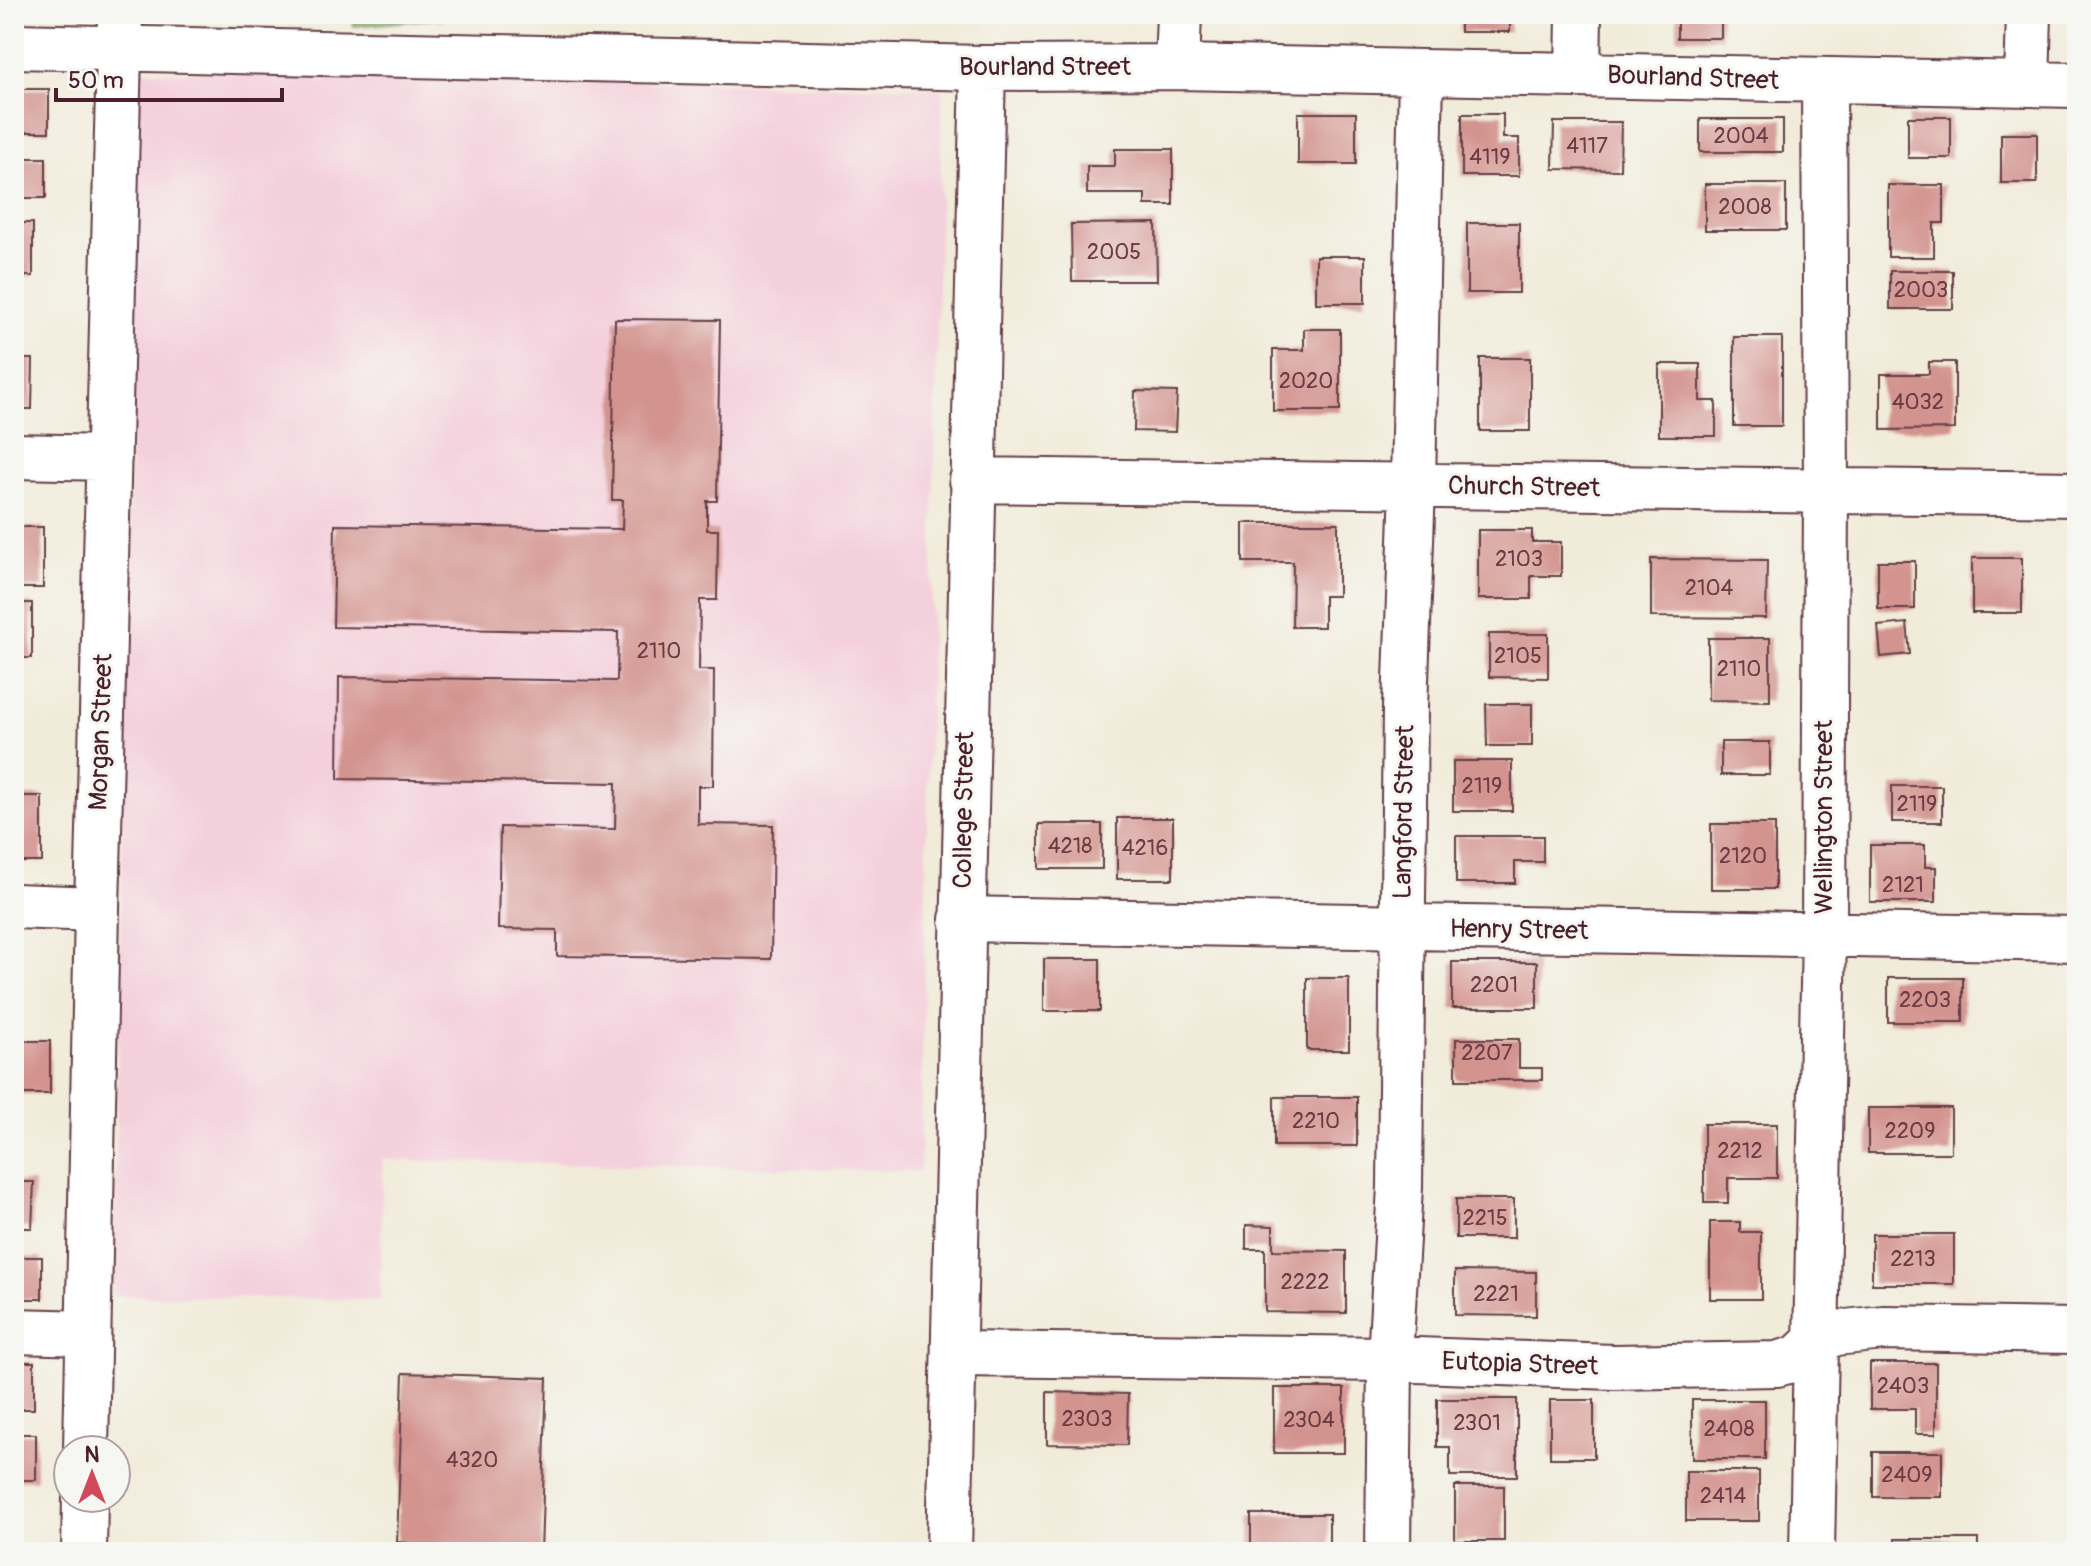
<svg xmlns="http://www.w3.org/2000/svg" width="2091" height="1566" viewBox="0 0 2091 1566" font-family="Pangolin,sans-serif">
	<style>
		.built { fill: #f4cfdc }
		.forest { fill: #86b974; stroke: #686c50; stroke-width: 2 }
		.building { fill: #d3938e }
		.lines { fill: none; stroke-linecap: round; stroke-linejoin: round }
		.minor-casing { stroke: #633e45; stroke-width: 48 }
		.minor { stroke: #fff; stroke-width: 44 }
		.labels { text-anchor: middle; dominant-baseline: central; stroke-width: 6; stroke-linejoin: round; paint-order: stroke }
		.number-label { font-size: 22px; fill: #6c3c44 }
		.street-label { font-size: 26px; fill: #4a1f2b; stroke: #f6f6f2 }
	</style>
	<rect width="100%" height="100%" fill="#f6f6f2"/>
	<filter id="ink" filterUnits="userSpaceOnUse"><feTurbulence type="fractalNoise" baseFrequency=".0125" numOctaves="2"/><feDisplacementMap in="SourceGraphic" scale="16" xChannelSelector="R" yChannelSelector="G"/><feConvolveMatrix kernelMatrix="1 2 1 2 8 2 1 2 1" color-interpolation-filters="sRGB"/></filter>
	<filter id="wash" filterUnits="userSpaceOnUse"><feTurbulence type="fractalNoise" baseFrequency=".006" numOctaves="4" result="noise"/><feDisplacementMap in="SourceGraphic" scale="32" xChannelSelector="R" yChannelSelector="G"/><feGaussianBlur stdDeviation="1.8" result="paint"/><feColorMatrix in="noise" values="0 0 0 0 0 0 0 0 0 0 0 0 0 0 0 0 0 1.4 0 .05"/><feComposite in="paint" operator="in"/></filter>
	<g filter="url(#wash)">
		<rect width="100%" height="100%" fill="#f1ebd9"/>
		<path class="built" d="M 138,71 L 942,88 L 920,1171 L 383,1160 L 380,1300 L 113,1295 Z"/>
		<path class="forest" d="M 353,14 L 489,14 L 354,26 Z"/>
		<g id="blocks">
			<path class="building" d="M 1460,14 L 1510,14 L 1510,32 L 1460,32 Z
				M 1677,14 L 1721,14 L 1721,38 L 1677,38 Z
				M 14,89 L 49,89 L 49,132 L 14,132 Z
				M 1298,113 L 1356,113 L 1356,164 L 1298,164 Z
				M 1462,114 L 1503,114 L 1503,138 L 1519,138 L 1519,176 L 1462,176 Z
				M 1908,117 L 1951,117 L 1951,158 L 1908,158 Z
				M 1700,119 L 1783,119 L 1783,152 L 1700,152 Z
				M 1554,122 L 1621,122 L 1620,170 L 1553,169 Z
				M 2001,134 L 2037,134 L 2037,183 L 2001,183 Z
				M 1115,149 L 1173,149 L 1173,205 L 1145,205 L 1145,194 L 1087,194 L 1087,166 L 1115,166 Z
				M 14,158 L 46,158 L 46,198 L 14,198 Z
				M 1705,184 L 1786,184 L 1786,230 L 1705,230 Z
				M 1888,185 L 1944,185 L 1944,223 L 1934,223 L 1934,257 L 1888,257 Z
				M 14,223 L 33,223 L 33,276 L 14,276 Z
				M 1156,223 L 1157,281 L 1072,281 L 1071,224 Z
				M 1467,223 L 1519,223 L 1519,293 L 1467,293 Z
				M 1316,256 L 1365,256 L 1365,303 L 1316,303 Z
				M 1890,271 L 1953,271 L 1953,309 L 1890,309 Z
				M 615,319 L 720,320 L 717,501 L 707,501 L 707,530 L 718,530 L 717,600 L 700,600 L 699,670 L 714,670 L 713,786 L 698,786 L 698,824 L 773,825 L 771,959 L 557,956 L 557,930 L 498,929 L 500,827 L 615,829 L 616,783 L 338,779 L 339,677 L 617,681 L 618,632 L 333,627 L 335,525 L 622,529 L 623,500 L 612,500 Z
				M 1304,329 L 1340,329 L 1340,411 L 1273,411 L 1273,350 L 1304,350 Z
				M 1734,337 L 1782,337 L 1782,426 L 1734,426 Z
				M 2072,350 L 2077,350 L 2077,395 L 2072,395 Z
				M 1480,358 L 1530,358 L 1530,431 L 1480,431 Z
				M 14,359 L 33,359 L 32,409 L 14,409 Z
				M 1929,362 L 1955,362 L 1955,429 L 1881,430 L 1881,374 L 1929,374 Z
				M 1659,364 L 1700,364 L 1700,401 L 1716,401 L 1716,436 L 1659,436 Z
				M 1135,391 L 1177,392 L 1175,432 L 1134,431 Z
				M 1243,523 L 1338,523 L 1338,596 L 1324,596 L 1324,627 L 1292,627 L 1293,562 L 1243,562 Z
				M 14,527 L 43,527 L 43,588 L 14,588 Z
				M 1478,530 L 1532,530 L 1532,542 L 1561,542 L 1561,576 L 1531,576 L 1531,599 L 1478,599 Z
				M 1972,558 L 2022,558 L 2022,613 L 1972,613 Z
				M 1651,559 L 1767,560 L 1766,618 L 1651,617 Z
				M 1878,561 L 1915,561 L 1915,609 L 1878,609 Z
				M 14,603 L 32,603 L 32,658 L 14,658 Z
				M 1907,623 L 1910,654 L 1881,657 L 1878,626 Z
				M 1489,634 L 1548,634 L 1548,678 L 1489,677 Z
				M 1708,638 L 1770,638 L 1770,701 L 1708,700 Z
				M 1486,704 L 1532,704 L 1532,746 L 1487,746 Z
				M 1721,742 L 1770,742 L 1770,775 L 1721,775 Z
				M 1453,761 L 1512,761 L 1512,811 L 1453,811 Z
				M 1892,786 L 1942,786 L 1942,822 L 1892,822 Z
				M 14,796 L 42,796 L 42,862 L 14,862 Z
				M 1117,818 L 1173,818 L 1173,879 L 1117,879 Z
				M 1039,824 L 1102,824 L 1102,869 L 1039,869 Z
				M 1711,824 L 1775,824 L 1775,889 L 1711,889 Z
				M 1456,836 L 1543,836 L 1543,862 L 1515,862 L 1515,883 L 1456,883 Z
				M 1870,845 L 1925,845 L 1925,867 L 1936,867 L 1936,902 L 1870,902 Z
				M 14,945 L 19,945 L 19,988 L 14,988 Z
				M 1044,959 L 1100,959 L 1100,1011 L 1044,1011 Z
				M 1452,962 L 1537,962 L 1537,1008 L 1452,1008 Z
				M 1307,978 L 1349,978 L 1349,1050 L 1307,1050 Z
				M 1888,978 L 1963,978 L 1963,1022 L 1888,1022 Z
				M 1456,1039 L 1519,1039 L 1519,1068 L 1542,1068 L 1542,1080 L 1456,1080 Z
				M 14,1041 L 50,1041 L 50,1094 L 14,1094 Z
				M 1274,1097 L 1357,1097 L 1357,1146 L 1274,1146 Z
				M 1868,1108 L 1951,1108 L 1951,1153 L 1868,1153 Z
				M 1704,1124 L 1777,1124 L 1777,1178 L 1728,1178 L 1728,1203 L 1704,1203 Z
				M 14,1182 L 34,1182 L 32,1228 L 14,1228 Z
				M 1456,1199 L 1514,1199 L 1514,1238 L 1456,1238 Z
				M 1710,1222 L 1740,1222 L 1740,1232 L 1761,1232 L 1761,1299 L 1710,1299 Z
				M 1246,1225 L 1273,1226 L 1273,1250 L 1346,1251 L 1346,1313 L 1265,1312 L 1265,1249 L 1246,1249 Z
				M 1872,1234 L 1954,1234 L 1954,1284 L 1872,1284 Z
				M 14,1257 L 42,1257 L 42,1299 L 14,1299 Z
				M 1455,1271 L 1536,1272 L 1536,1316 L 1455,1315 Z
				M 14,1362 L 34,1362 L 34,1409 L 14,1409 Z
				M 1870,1363 L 1936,1363 L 1936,1434 L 1915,1434 L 1915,1409 L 1870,1409 Z
				M 403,1373 L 547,1378 L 541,1552 L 408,1552 L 408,1543 L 397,1542 Z
				M 1274,1388 L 1344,1388 L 1344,1453 L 1274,1453 Z
				M 1047,1392 L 1128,1394 L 1127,1445 L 1047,1444 Z
				M 1437,1399 L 1517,1399 L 1517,1476 L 1450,1476 L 1450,1447 L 1437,1447 Z
				M 1550,1400 L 1594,1400 L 1594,1458 L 1550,1458 Z
				M 1692,1400 L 1765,1400 L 1765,1459 L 1692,1459 Z
				M 14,1434 L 36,1434 L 36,1480 L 14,1480 Z
				M 1873,1452 L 1942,1452 L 1942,1497 L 1873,1497 Z
				M 1686,1471 L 1759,1471 L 1759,1521 L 1686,1521 Z
				M 1455,1486 L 1504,1486 L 1504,1541 L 1455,1541 Z
				M 1251,1514 L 1329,1514 L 1329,1552 L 1251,1552 Z
				M 1895,1539 L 1978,1539 L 1978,1552 L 1895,1552 Z
				M 1686,1547 L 1756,1547 L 1756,1552 L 1686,1552 Z"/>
		</g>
	</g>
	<g filter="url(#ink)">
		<use href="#blocks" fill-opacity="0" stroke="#633e45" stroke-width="2"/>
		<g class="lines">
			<g class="minor-casing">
				<path id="minor" d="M 14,46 L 983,68 L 1177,67 L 2077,85
					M 1177,67 L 1179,14
					M 1578,75 L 1579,14
					M 2027,84 L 2029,14
					M 14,456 L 109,458
					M 972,480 L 2077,494
					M 14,906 L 97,909
					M 962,919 L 2077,939
					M 14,1331 L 88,1333
					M 954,1354 L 1390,1359 L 1614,1367 L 1777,1364 L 1798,1358 L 1816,1341 L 1836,1333 L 1883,1328 L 2077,1331
					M 86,1450 L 97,909 L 120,14
					M 84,1552 L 85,1498
					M 949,1552 L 983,68
					M 1388,1552 L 1390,1359 L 1400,1187 L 1405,708 L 1413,486 L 1421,72
					M 1812,1552 L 1824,934 L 1826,491 L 1824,81"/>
			</g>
			<use href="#minor" class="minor"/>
		</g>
	</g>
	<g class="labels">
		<g class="number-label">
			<text x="1741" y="136">2004</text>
			<text x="1587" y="146">4117</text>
			<text x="1490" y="157">4119</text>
			<text x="1745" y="207">2008</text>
			<text x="1114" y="252">2005</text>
			<text x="1921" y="290">2003</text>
			<text x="1306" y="381">2020</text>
			<text x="1918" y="402">4032</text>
			<text x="1519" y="559">2103</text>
			<text x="1709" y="588">2104</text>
			<text x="659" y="651">2110</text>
			<text x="1518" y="656">2105</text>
			<text x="1739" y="669">2110</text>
			<text x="1482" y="786">2119</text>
			<text x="1917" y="804">2119</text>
			<text x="1070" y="846">4218</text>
			<text x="1145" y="848">4216</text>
			<text x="1743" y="856">2120</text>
			<text x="1903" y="885">2121</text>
			<text x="1494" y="985">2201</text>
			<text x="1925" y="1000">2203</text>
			<text x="1487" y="1053">2207</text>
			<text x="1316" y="1121">2210</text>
			<text x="1910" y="1131">2209</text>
			<text x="1740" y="1151">2212</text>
			<text x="1485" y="1218">2215</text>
			<text x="1913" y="1259">2213</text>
			<text x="1305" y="1282">2222</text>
			<text x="1496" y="1294">2221</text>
			<text x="1903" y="1386">2403</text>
			<text x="1087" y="1419">2303</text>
			<text x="1309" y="1420">2304</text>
			<text x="1477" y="1423">2301</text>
			<text x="1729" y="1429">2408</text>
			<text x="472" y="1460">4320</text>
			<text x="1907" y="1475">2409</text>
			<text x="1723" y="1496">2414</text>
		</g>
		<g class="street-label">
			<text x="1045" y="67">Bourland Street</text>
			<text transform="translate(1693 78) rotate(2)">Bourland Street</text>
			<text transform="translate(1524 487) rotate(1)">Church Street</text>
			<text transform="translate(101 732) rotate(-88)">Morgan Street</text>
			<text transform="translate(964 810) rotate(-89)">College Street</text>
			<text transform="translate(1404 812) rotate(-89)">Langford Street</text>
			<text transform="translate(1824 817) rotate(-90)">Wellington Street</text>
			<text transform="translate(1519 930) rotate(1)">Henry Street</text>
			<text transform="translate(1520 1364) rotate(2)">Eutopia Street</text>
		</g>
	</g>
	<rect width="2091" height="1566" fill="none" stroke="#f6f6f2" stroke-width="48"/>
	<g transform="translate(92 1474)"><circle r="38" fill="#f6f6f2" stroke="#b1a0a2" stroke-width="2"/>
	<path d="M0-6L14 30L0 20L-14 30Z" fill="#d1495b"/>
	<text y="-12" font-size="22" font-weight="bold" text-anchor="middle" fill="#4a1f2b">N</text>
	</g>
	<path d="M56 88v12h226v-12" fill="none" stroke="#4a1f2b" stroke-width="4"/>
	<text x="68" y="88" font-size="24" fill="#4a1f2b" stroke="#f6f6f2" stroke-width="6" paint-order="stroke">50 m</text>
</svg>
